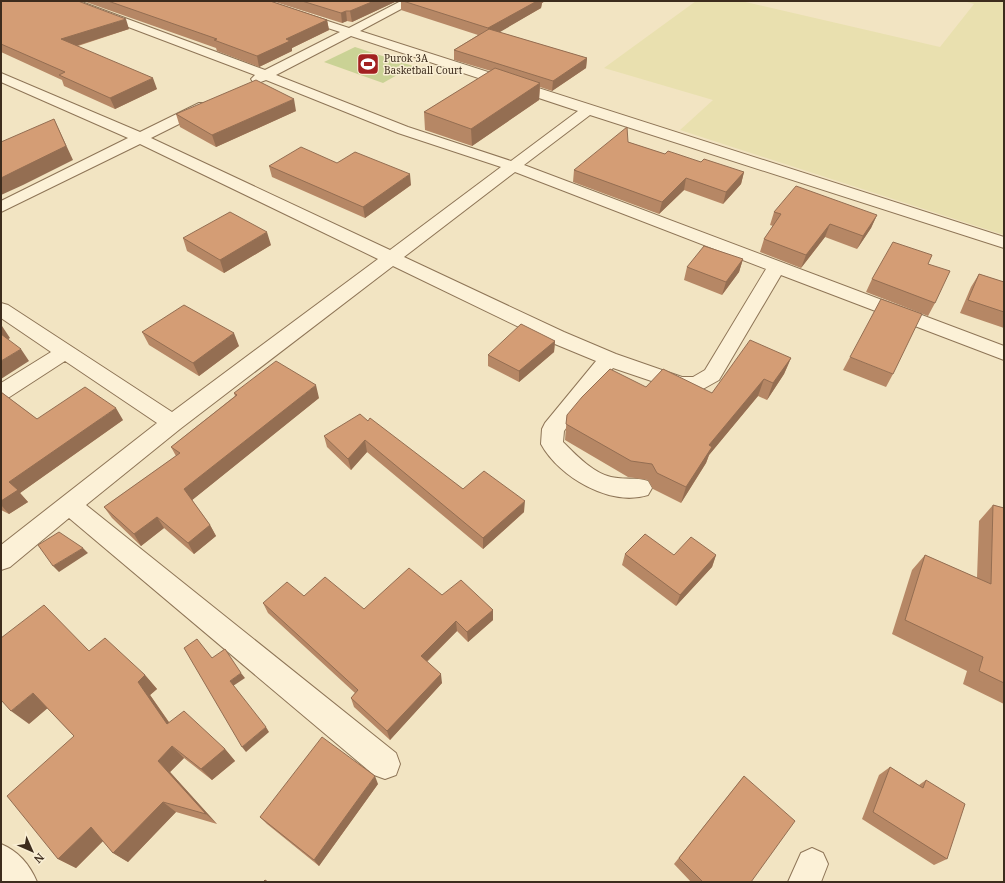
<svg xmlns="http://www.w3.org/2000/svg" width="1005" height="883" viewBox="0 0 1005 883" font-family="'Noto Serif',serif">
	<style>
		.farmland { fill: #e9e0af }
		.green { fill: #cad295 }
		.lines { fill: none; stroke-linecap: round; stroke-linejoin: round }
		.minor-casing { stroke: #8e7557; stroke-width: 2 }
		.minor { fill: #fcf1d7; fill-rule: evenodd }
		.wall { fill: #b68765 }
		.shaded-wall { fill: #946e52 }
		.building { fill: #d49d75; stroke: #946e52 }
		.labels { text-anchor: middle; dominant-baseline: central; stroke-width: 3; stroke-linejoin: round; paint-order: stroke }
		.far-poi-label { font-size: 10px; fill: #3d2c1d; stroke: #f9eed3; text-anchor: start }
	</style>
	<rect width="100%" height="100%" fill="#f2e4c2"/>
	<path class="farmland" d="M 696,1 L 741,1 L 940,47 L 974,4 L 964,1 L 1004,1 L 1004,235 L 680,130 L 713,100 L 604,68 Z"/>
	<path class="green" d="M 355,47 L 413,66 L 383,83 L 324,62 Z"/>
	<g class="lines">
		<g class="minor-casing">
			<path id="minor" d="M 63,1 L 79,1 L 265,70 L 340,32 L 252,3 L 250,1 L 267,1 L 349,28 L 401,1 L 416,1 L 360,31 L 1004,237 L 1004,248 L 590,115 L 524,165 L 1004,346 L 1004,360 L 781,275 L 719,380 L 703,389 L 696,391 L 681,391 L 613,368 L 564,431 L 563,442 C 575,454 593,473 611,477 C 623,480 636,477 648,481 L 652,488 L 648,495 C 610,507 559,477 541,444 L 542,429 L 545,423 L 596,361 L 550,342 L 393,266 L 180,429 L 86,505 L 396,753 L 400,764 L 396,775 L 385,779 L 374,775 L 69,518 L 10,567 L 1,570 L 1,545 L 157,423 L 65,361 L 8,398 L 1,401 L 1,383 L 51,352 L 1,318 L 1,303 L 8,305 L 172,412 L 378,259 L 140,144 L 1,212 L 1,201 L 128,138 L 1,82 L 1,73 L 140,132 L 199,103 L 209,103 L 211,106 L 209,109 L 151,138 L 390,250 L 501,167 L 398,133 L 266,80 L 258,83 L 253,82 L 251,79 L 255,75 L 65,3 ZM 351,36 L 578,111 L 511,161 L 408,127 L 276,75 ZM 515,172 L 766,269 L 705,370 L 693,377 L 682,377 L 616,354 L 564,332 L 404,257 Z
				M 1,844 C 18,851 30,865 37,882 L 1,882 Z
				M 812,848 L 823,853 L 828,864 L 821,882 L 788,882 L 801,853 Z"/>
		</g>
		<use href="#minor" class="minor"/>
	</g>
	<path class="wall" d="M 1,1 L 129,29 L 78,46 L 157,89 L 115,109 L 64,86 L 62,80 L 1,52 Z
		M 83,1 L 270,1 L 327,20 L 329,30 L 292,48 L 292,51 L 259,67 L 217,51 L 216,48 Z
		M 272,1 L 397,1 L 352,22 L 347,21 L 342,23 Z
		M 401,1 L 545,1 L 542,3 L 541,8 L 499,32 L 587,58 L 586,68 L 552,91 L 540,87 L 539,100 L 472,146 L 425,130 L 424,112 L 491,71 L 454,60 L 454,50 L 478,35 L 401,10 Z
		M 296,111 L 216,147 L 180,127 L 176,114 Z
		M 628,142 L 665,154 L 701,162 L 744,172 L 741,184 L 723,204 L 684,190 L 659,214 L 573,182 L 574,170 Z
		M 337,163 L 411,185 L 365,218 L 272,177 L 269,166 Z
		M 774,212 L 877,215 L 871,228 L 857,249 L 825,237 L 801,268 L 760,252 L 764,239 L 773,226 L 770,225 Z
		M 183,238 L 271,245 L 224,273 L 187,251 Z
		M 743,259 L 739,272 L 722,295 L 684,280 L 687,267 Z
		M 928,264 L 935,303 L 928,316 L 866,292 L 872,279 Z
		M 979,274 L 1004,282 L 1004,328 L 960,313 L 971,287 Z
		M 142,332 L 239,346 L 199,376 L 149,345 Z
		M 555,341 L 554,352 L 519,382 L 488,366 L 488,355 Z
		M 850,357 L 893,374 L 886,387 L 843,370 Z
		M 791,358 L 784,374 L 767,400 L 758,396 L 709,455 L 706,463 L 681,503 L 653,489 L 648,480 L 628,477 L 565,440 L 567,415 L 646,387 L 712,393 Z
		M 1,392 L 37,419 L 123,420 L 20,493 L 28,502 L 9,514 L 1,510 Z
		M 234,393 L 319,398 L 192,500 L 210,525 L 216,536 L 194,554 L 164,528 L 141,546 L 112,518 L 104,507 L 176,456 L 171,447 L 235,396 Z
		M 368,421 L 463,489 L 524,512 L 483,549 L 367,452 L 351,470 L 327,447 L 324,436 Z
		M 993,505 L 1004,508 L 1004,704 L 963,684 L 967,671 L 892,634 L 912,570 L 925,555 L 977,578 L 979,521 Z
		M 625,554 L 674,555 L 716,555 L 712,567 L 676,606 L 622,565 Z
		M 304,596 L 364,609 L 493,610 L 493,620 L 468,642 L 457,631 L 427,662 L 442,683 L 390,740 L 354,707 L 351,698 L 355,693 L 268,613 L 263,603 Z
		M 89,651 L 145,675 L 157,689 L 150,695 L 169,722 L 225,749 L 235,761 L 212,780 L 184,758 L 170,772 L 217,824 L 176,812 L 128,862 L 113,853 L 103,841 L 76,868 L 58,859 L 74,736 L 47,708 L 29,724 Z
		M 890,767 L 919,785 L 926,780 L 947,859 L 934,865 L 862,819 L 879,775 Z
		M 744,776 L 751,882 L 691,882 L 674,864 Z
		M 378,784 L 319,866 L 267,824 L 260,817 Z"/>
	<path class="shaded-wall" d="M 374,1 L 397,1 L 352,22 L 350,11 Z
		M 534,1 L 545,1 L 542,3 L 541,8 L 488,39 L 488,28 Z
		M 346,11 L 347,21 L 342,23 L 341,13 Z
		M 126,19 L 129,29 L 66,49 L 61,39 Z
		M 327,20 L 329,30 L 292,48 L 292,51 L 259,67 L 257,56 L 286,39 Z
		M 587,58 L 586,68 L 552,91 L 553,81 Z
		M 153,78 L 157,89 L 115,109 L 110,98 Z
		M 540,83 L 539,100 L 472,146 L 471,129 Z
		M 294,99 L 296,111 L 216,147 L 212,135 Z
		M 54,119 L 73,160 L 23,185 L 1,195 L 1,178 Z
		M 744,172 L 741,184 L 723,204 L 726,192 Z
		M 410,174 L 411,185 L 365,218 L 363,207 Z
		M 686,178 L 684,190 L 659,214 L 662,202 Z
		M 877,215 L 871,228 L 857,249 L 863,236 Z
		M 830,224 L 825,237 L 801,268 L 806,255 Z
		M 267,232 L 271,245 L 224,273 L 220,260 Z
		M 743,259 L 739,272 L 722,295 L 726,282 Z
		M 1,326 L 2,326 L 10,338 L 4,342 L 1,338 Z
		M 234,333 L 239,346 L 199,376 L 193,363 Z
		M 555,341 L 554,352 L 519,382 L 519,371 Z
		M 21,349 L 29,361 L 1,379 L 1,361 Z
		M 791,358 L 784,374 L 767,400 L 773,383 Z
		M 764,379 L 758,396 L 709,455 L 706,463 L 681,503 L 686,487 L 709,445 Z
		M 316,385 L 319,398 L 191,501 L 184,489 Z
		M 116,408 L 123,420 L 20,493 L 28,502 L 9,514 L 1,505 L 1,501 L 9,482 Z
		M 365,440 L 367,452 L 351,470 L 348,459 Z
		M 525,501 L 524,512 L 483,549 L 483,538 Z
		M 157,517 L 164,528 L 141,546 L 134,534 Z
		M 210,525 L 216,536 L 194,554 L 188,543 Z
		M 83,548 L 88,553 L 59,572 L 53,566 Z
		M 716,555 L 712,567 L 676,606 L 680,595 Z
		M 493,610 L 493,620 L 468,642 L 467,632 Z
		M 456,621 L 457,631 L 422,666 L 421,656 Z
		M 241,673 L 245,678 L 233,686 L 230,681 Z
		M 441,674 L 442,683 L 390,740 L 387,731 Z
		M 145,675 L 157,689 L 150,695 L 179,737 L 167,724 L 138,682 Z
		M 33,693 L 49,707 L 29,724 L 11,711 Z
		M 266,727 L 269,732 L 246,752 L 242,747 Z
		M 172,746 L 184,758 L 170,772 L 217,824 L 206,814 L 158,761 Z
		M 225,749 L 235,761 L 212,780 L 201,769 Z
		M 375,776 L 378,784 L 319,866 L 314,860 Z
		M 163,802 L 176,812 L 128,862 L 113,853 Z
		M 91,827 L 107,837 L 76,868 L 58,859 Z"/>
	<path class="building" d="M 1,1 L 78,1 L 126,19 L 61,39 L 153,78 L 110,98 L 59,75 L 65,72 L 1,44 Z
		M 108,1 L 270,1 L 327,20 L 286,39 L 290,41 L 257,56 L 214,40 L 217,39 Z
		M 302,1 L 374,1 L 350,11 L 346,11 L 341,13 Z
		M 403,1 L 537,1 L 488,28 Z
		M 489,29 L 587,58 L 553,81 L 454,50 Z
		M 495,68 L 540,83 L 471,129 L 424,112 Z
		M 256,80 L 294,99 L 212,135 L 176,114 Z
		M 54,119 L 66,146 L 15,171 L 1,178 L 1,142 Z
		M 627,127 L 628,142 L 665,154 L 668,151 L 701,162 L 704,159 L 744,172 L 726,192 L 686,178 L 662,202 L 574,170 Z
		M 301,147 L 337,163 L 355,152 L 410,174 L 363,207 L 269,166 Z
		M 796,186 L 877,215 L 863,236 L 830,224 L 806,255 L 764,239 L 781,214 L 774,212 Z
		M 230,212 L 267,232 L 220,260 L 183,238 Z
		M 893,242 L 932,255 L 928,264 L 950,271 L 935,303 L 872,279 Z
		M 704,246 L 743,259 L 726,282 L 687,267 Z
		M 979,274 L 1004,282 L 1004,312 L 968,300 Z
		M 881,299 L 922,314 L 893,374 L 850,357 Z
		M 184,305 L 234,333 L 193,363 L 142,332 Z
		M 521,324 L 555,341 L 519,371 L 488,355 Z
		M 1,334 L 21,349 L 1,361 Z
		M 750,340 L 791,358 L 773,383 L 764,379 L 709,445 L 712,447 L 686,487 L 657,473 L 652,464 L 631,461 L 566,424 L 567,415 L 582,397 L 610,369 L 646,387 L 663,369 L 712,393 Z
		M 276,361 L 316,385 L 184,489 L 210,525 L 188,543 L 157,517 L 134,534 L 104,507 L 180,453 L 171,447 L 237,395 L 234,393 Z
		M 85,387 L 116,408 L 9,482 L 18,490 L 1,501 L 1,392 L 37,419 Z
		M 360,414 L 368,421 L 370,418 L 463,489 L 484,471 L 525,501 L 483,538 L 365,440 L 348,459 L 324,436 Z
		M 993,505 L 1004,508 L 1004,683 L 979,671 L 983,657 L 905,620 L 925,555 L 991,584 Z
		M 59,532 L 83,548 L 53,566 L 38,545 Z
		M 645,534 L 674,555 L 691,537 L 716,555 L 680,595 L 625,554 Z
		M 409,568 L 442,595 L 461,580 L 493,610 L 467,632 L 456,621 L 421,656 L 441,674 L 387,731 L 351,698 L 358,690 L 263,603 L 287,582 L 304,596 L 325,577 L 364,609 Z
		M 44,605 L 89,651 L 105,638 L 145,675 L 138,682 L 167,724 L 184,711 L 225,749 L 201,769 L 172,746 L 158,761 L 206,814 L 163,802 L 113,853 L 91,827 L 58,859 L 7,796 L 74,736 L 33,693 L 11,711 L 1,700 L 1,638 Z
		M 197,639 L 212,658 L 225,649 L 241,673 L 230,681 L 266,727 L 242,747 L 184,648 Z
		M 322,737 L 375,776 L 314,860 L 260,817 Z
		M 890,767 L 923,788 L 926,780 L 965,804 L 947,859 L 873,812 Z
		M 744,776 L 795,821 L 751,882 L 703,882 L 679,858 Z
		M 265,880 L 268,882 L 263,882 Z"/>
	<defs>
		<g id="stadium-square" transform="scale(1.15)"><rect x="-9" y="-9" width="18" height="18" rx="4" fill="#a32121" stroke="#f9eed3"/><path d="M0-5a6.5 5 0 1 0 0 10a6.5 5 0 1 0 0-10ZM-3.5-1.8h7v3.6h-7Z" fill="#fff"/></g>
	</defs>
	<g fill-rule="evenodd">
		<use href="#stadium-square" x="368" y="64"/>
	</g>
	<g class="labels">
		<g class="far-poi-label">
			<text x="384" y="58">Purok 3A<tspan x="384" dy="12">Basketball Court</tspan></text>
		</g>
	</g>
	<rect width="1005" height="883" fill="none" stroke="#3d2c1d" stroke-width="4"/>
	<g transform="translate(32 851) rotate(135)" stroke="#f9eed3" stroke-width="3" paint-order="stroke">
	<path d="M0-3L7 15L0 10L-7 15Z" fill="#3d2c1d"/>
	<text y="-6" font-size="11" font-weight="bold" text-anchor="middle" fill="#3d2c1d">N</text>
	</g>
</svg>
